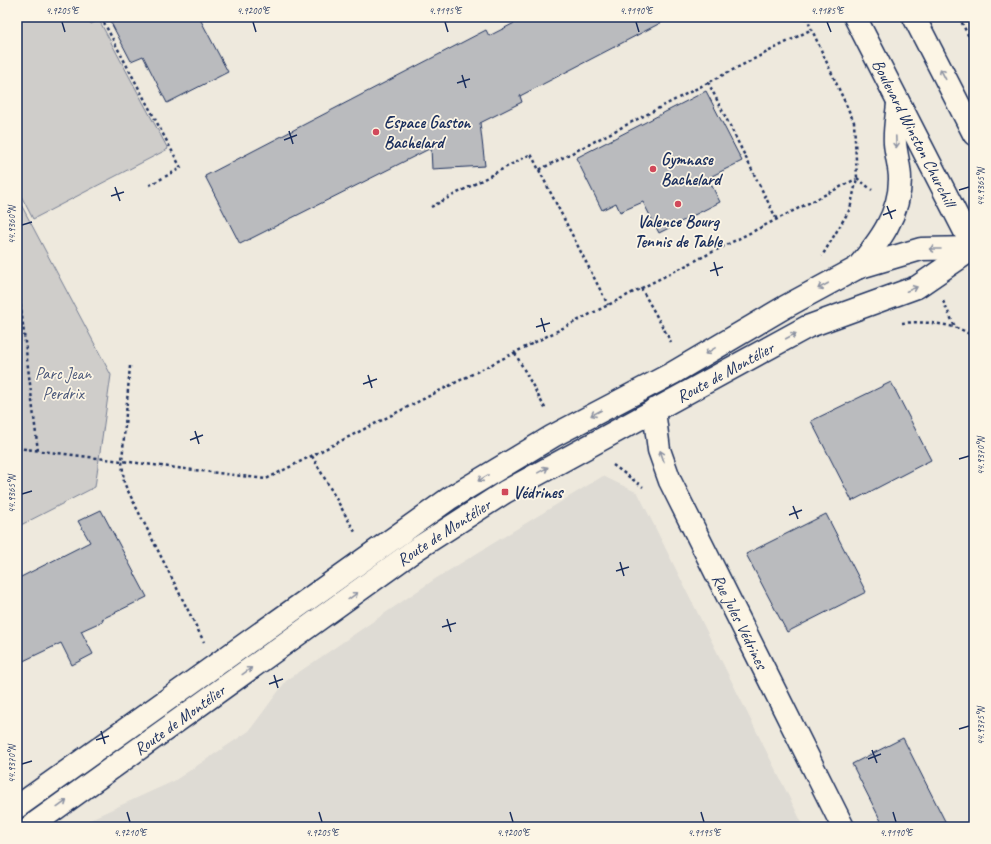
<svg xmlns="http://www.w3.org/2000/svg" width="991" height="844" viewBox="0 0 991 844" font-family="Caveat,sans-serif">
	<style>
		.built { fill: #dedbd4 }
		.green { fill: #cfcdca; stroke: #757e94 }
		.building { fill: #babbbe; stroke: #1b2f5e }
		.lines { fill: none; stroke-linecap: round; stroke-linejoin: round }
		.minor-casing { stroke: #1b2f5e; stroke-width: 25 }
		.major-casing { stroke: #1b2f5e; stroke-width: 25 }
		.path { stroke: #1b2f5e; stroke-width: 2.5; stroke-dasharray: 3 3; stroke-linecap: butt }
		.minor { stroke: #fcf5e5; stroke-width: 22 }
		.major { stroke: #fcf5e5; stroke-width: 22 }
		.oneway { stroke: #8c92a2 }
		.ticks { fill: none; stroke: #1b2f5e; stroke-width: 1.5 }
		.poi-dot { fill: #d1495b; stroke: #fcf5e5; stroke-width: 1.5 }
		.labels { text-anchor: middle; dominant-baseline: central; stroke-width: 3.5; stroke-linejoin: round; paint-order: stroke }
		.poi-label { font-size: 17px; font-weight: bold; fill: #1b2f5e; stroke: #fcf5e5; text-anchor: start }
		.street-label { font-size: 17px; fill: #1b2f5e; stroke: #fcf5e5 }
		.park-label { font-size: 17px; fill: #485679; stroke: #fcf5e5 }
		.neatline { fill: none; stroke: #1b2f5e; stroke-width: 1.5 }
		.ticks-label { font-size: 10px; text-anchor: middle; fill: #1b2f5e }
	</style>
	<rect width="100%" height="100%" fill="#eee9dd"/>
	<filter id="ink" filterUnits="userSpaceOnUse"><feTurbulence type="fractalNoise" baseFrequency=".025" numOctaves="2"/><feDisplacementMap in="SourceGraphic" scale="8" xChannelSelector="R" yChannelSelector="G"/><feConvolveMatrix kernelMatrix="1 2 1 2 8 2 1 2 1" color-interpolation-filters="sRGB"/></filter>
	<g filter="url(#ink)">
		<path class="built" d="M 603,476 L 638,493 L 804,827 L 81,827 L 95,817 L 174,781 L 249,731 L 286,681 L 435,579 Z"/>
		<path class="green" d="M 17,17 L 87,17 L 91,24 L 99,20 L 168,149 L 33,219 L 17,188 Z
			M 17,197 L 111,375 L 95,487 L 17,527 Z"/>
		<path class="building" d="M 108,17 L 199,17 L 228,72 L 167,103 L 143,56 L 131,61 Z
			M 526,17 L 672,17 L 520,96 L 522,102 L 480,123 L 485,166 L 432,169 L 431,148 L 240,244 L 205,176 L 486,30 L 489,36 Z
			M 706,91 L 742,161 L 708,178 L 720,202 L 659,233 L 643,202 L 620,212 L 616,203 L 602,210 L 576,158 Z
			M 891,382 L 931,460 L 852,501 L 811,421 Z
			M 101,510 L 147,597 L 102,619 L 103,621 L 81,631 L 93,654 L 72,665 L 61,643 L 17,664 L 17,579 L 90,542 L 78,521 Z
			M 826,514 L 866,592 L 787,632 L 746,554 Z
			M 903,738 L 948,827 L 884,827 L 852,764 Z"/>
		<g class="lines">
			<g class="minor-casing">
				<g id="minor">
					<path id="s1" d="M 654,410 L 659,450 L 670,481 L 843,827"/>
				</g>
			</g>
			<g class="major-casing">
				<g id="major">
					<path id="s2" d="M 855,17 L 974,249"/>
					<path d="M 914,17 L 974,134"/>
					<path d="M 857,268 C 879,242 900,215 900,179 C 900,167 896,155 895,143 C 894,130 897,116 898,103"/>
					<path d="M 17,807 L 450,498 L 553,436 L 673,373 L 785,307 L 857,268 L 921,249 L 974,248"/>
					<path id="s3" d="M 30,827 L 415,550 L 505,492 L 807,327 L 917,287 L 974,248"/>
				</g>
			</g>
			<path class="path" d="M 101,17 L 181,168 L 148,186
				M 806,17 L 854,122 L 857,178 L 850,209 L 822,256
				M 959,17 L 974,47
				M 708,82 L 777,220
				M 539,170 L 608,305
				M 857,178 L 872,190
				M 431,207 L 531,154 L 539,170 L 812,29
				M 17,275 L 38,451
				M 641,288 L 671,342
				M 943,301 L 955,327
				M 902,323 C 922,321 960,323 974,338
				M 970,333 L 974,331
				M 515,353 L 546,410
				M 130,366 L 122,461 L 124,483 L 204,642
				M 17,448 L 266,479 L 856,179
				M 312,456 L 355,532
				M 613,465 L 643,487"/>
			<use href="#minor" class="minor"/>
			<use href="#major" class="major"/>
		</g>
		<defs><path id="oneway-shaft" d="M-6 0H5M1.5-3L5.5 0L1.5 3" fill="none" stroke-width="1.6" stroke-linecap="round" stroke-linejoin="round"/></defs>
		<g class="oneway">
			<use href="#oneway-shaft" transform="translate(943 74) rotate(-117)"/>
			<use href="#oneway-shaft" transform="translate(896 142) rotate(88)"/>
			<use href="#oneway-shaft" transform="translate(935 249) rotate(180)"/>
			<use href="#oneway-shaft" transform="translate(823 286) rotate(152)"/>
			<use href="#oneway-shaft" transform="translate(912 289) rotate(-22)"/>
			<use href="#oneway-shaft" transform="translate(791 336) rotate(-28)"/>
			<use href="#oneway-shaft" transform="translate(710 351) rotate(149)"/>
			<use href="#oneway-shaft" transform="translate(596 413) rotate(152)"/>
			<use href="#oneway-shaft" transform="translate(662 456) rotate(-109)"/>
			<use href="#oneway-shaft" transform="translate(543 470) rotate(-29)"/>
			<use href="#oneway-shaft" transform="translate(483 478) rotate(149)"/>
			<use href="#oneway-shaft" transform="translate(353 596) rotate(-36)"/>
			<use href="#oneway-shaft" transform="translate(247 671) rotate(-36)"/>
			<use href="#oneway-shaft" transform="translate(62 804) rotate(-36)"/>
		</g>
	</g>
	<path class="ticks" d="M 62,22 L 65,32M 253,22 L 256,32M 445,22 L 448,32M 636,22 L 639,32M 827,22 L 831,32M 462,75 L 466,88M 457,83 L 470,79M 289,131 L 293,144M 284,140 L 297,135M 115,187 L 120,201M 959,190 L 969,187M 111,196 L 124,192M 887,206 L 892,219M 883,215 L 896,210M 22,225 L 32,222M 714,262 L 718,276M 710,271 L 723,267M 541,318 L 545,332M 536,327 L 550,323M 368,375 L 372,388M 363,384 L 377,379M 195,431 L 199,444M 190,440 L 203,435M 959,459 L 969,456M 22,494 L 32,491M 793,506 L 798,519M 789,515 L 802,510M 620,562 L 624,576M 616,571 L 629,567M 447,619 L 451,632M 442,627 L 456,623M 274,675 L 278,688M 269,684 L 283,679M 959,729 L 969,726M 101,731 L 105,744M 96,740 L 109,736M 872,750 L 877,763M 868,759 L 881,754M 22,764 L 32,761M 127,812 L 130,822M 319,812 L 322,822M 510,812 L 513,822M 701,812 L 704,822M 893,812 L 896,822"/>
	<g class="poi-dot">
		<circle cx="376" cy="132" r="4"/>
		<circle cx="653" cy="169" r="4"/>
		<circle cx="678" cy="204" r="4"/>
		<rect x="501" y="488" width="8" height="8" rx="2"/>
	</g>
	<g class="labels">
		<g class="poi-label">
			<text x="384" y="122">Espace Gaston<tspan x="384" dy="20">Bachelard</tspan></text>
			<text x="661" y="159">Gymnase<tspan x="661" dy="20">Bachelard</tspan></text>
			<text x="678" y="221" text-anchor="middle">Valence Bourg<tspan x="678" dy="20">Tennis de Table</tspan></text>
			<text x="513" y="492">Védrines</text>
		</g>
		<g class="street-label">
			<text stroke="none"><textPath href="#s2" startOffset="130">Boulevard Winston Churchill</textPath></text>
			<text stroke="none"><textPath href="#s3" startOffset="832">Route de Montélier</textPath></text>
			<text stroke="none"><textPath href="#s3" startOffset="508">Route de Montélier</textPath></text>
			<text stroke="none"><textPath href="#s1" startOffset="230">Rue Jules Védrines</textPath></text>
			<text stroke="none"><textPath href="#s3" startOffset="184">Route de Montélier</textPath></text>
		</g>
		<g class="park-label">
			<text x="63" y="373">Parc Jean<tspan x="63" dy="20">Perdrix</tspan></text>
		</g>
	</g>
	<rect width="991" height="844" fill="none" stroke="#fcf5e5" stroke-width="44"/>
	<rect x="22" y="22" width="947" height="800" class="neatline"/>
	<g class="ticks-label">
		<text x="62" y="14">4.9205°E</text>
		<text x="253" y="14">4.9200°E</text>
		<text x="445" y="14">4.9195°E</text>
		<text x="636" y="14">4.9190°E</text>
		<text x="827" y="14">4.9185°E</text>
		<text transform="translate(980 187) rotate(-90)" y="4">44.9365°N</text>
		<text transform="translate(11 225) rotate(-90)" y="4">44.9360°N</text>
		<text transform="translate(980 456) rotate(-90)" y="4">44.9370°N</text>
		<text transform="translate(11 494) rotate(-90)" y="4">44.9365°N</text>
		<text transform="translate(980 726) rotate(-90)" y="4">44.9375°N</text>
		<text transform="translate(11 764) rotate(-90)" y="4">44.9370°N</text>
		<text x="130" y="836">4.9210°E</text>
		<text x="322" y="836">4.9205°E</text>
		<text x="513" y="836">4.9200°E</text>
		<text x="704" y="836">4.9195°E</text>
		<text x="896" y="836">4.9190°E</text>
	</g>
</svg>
